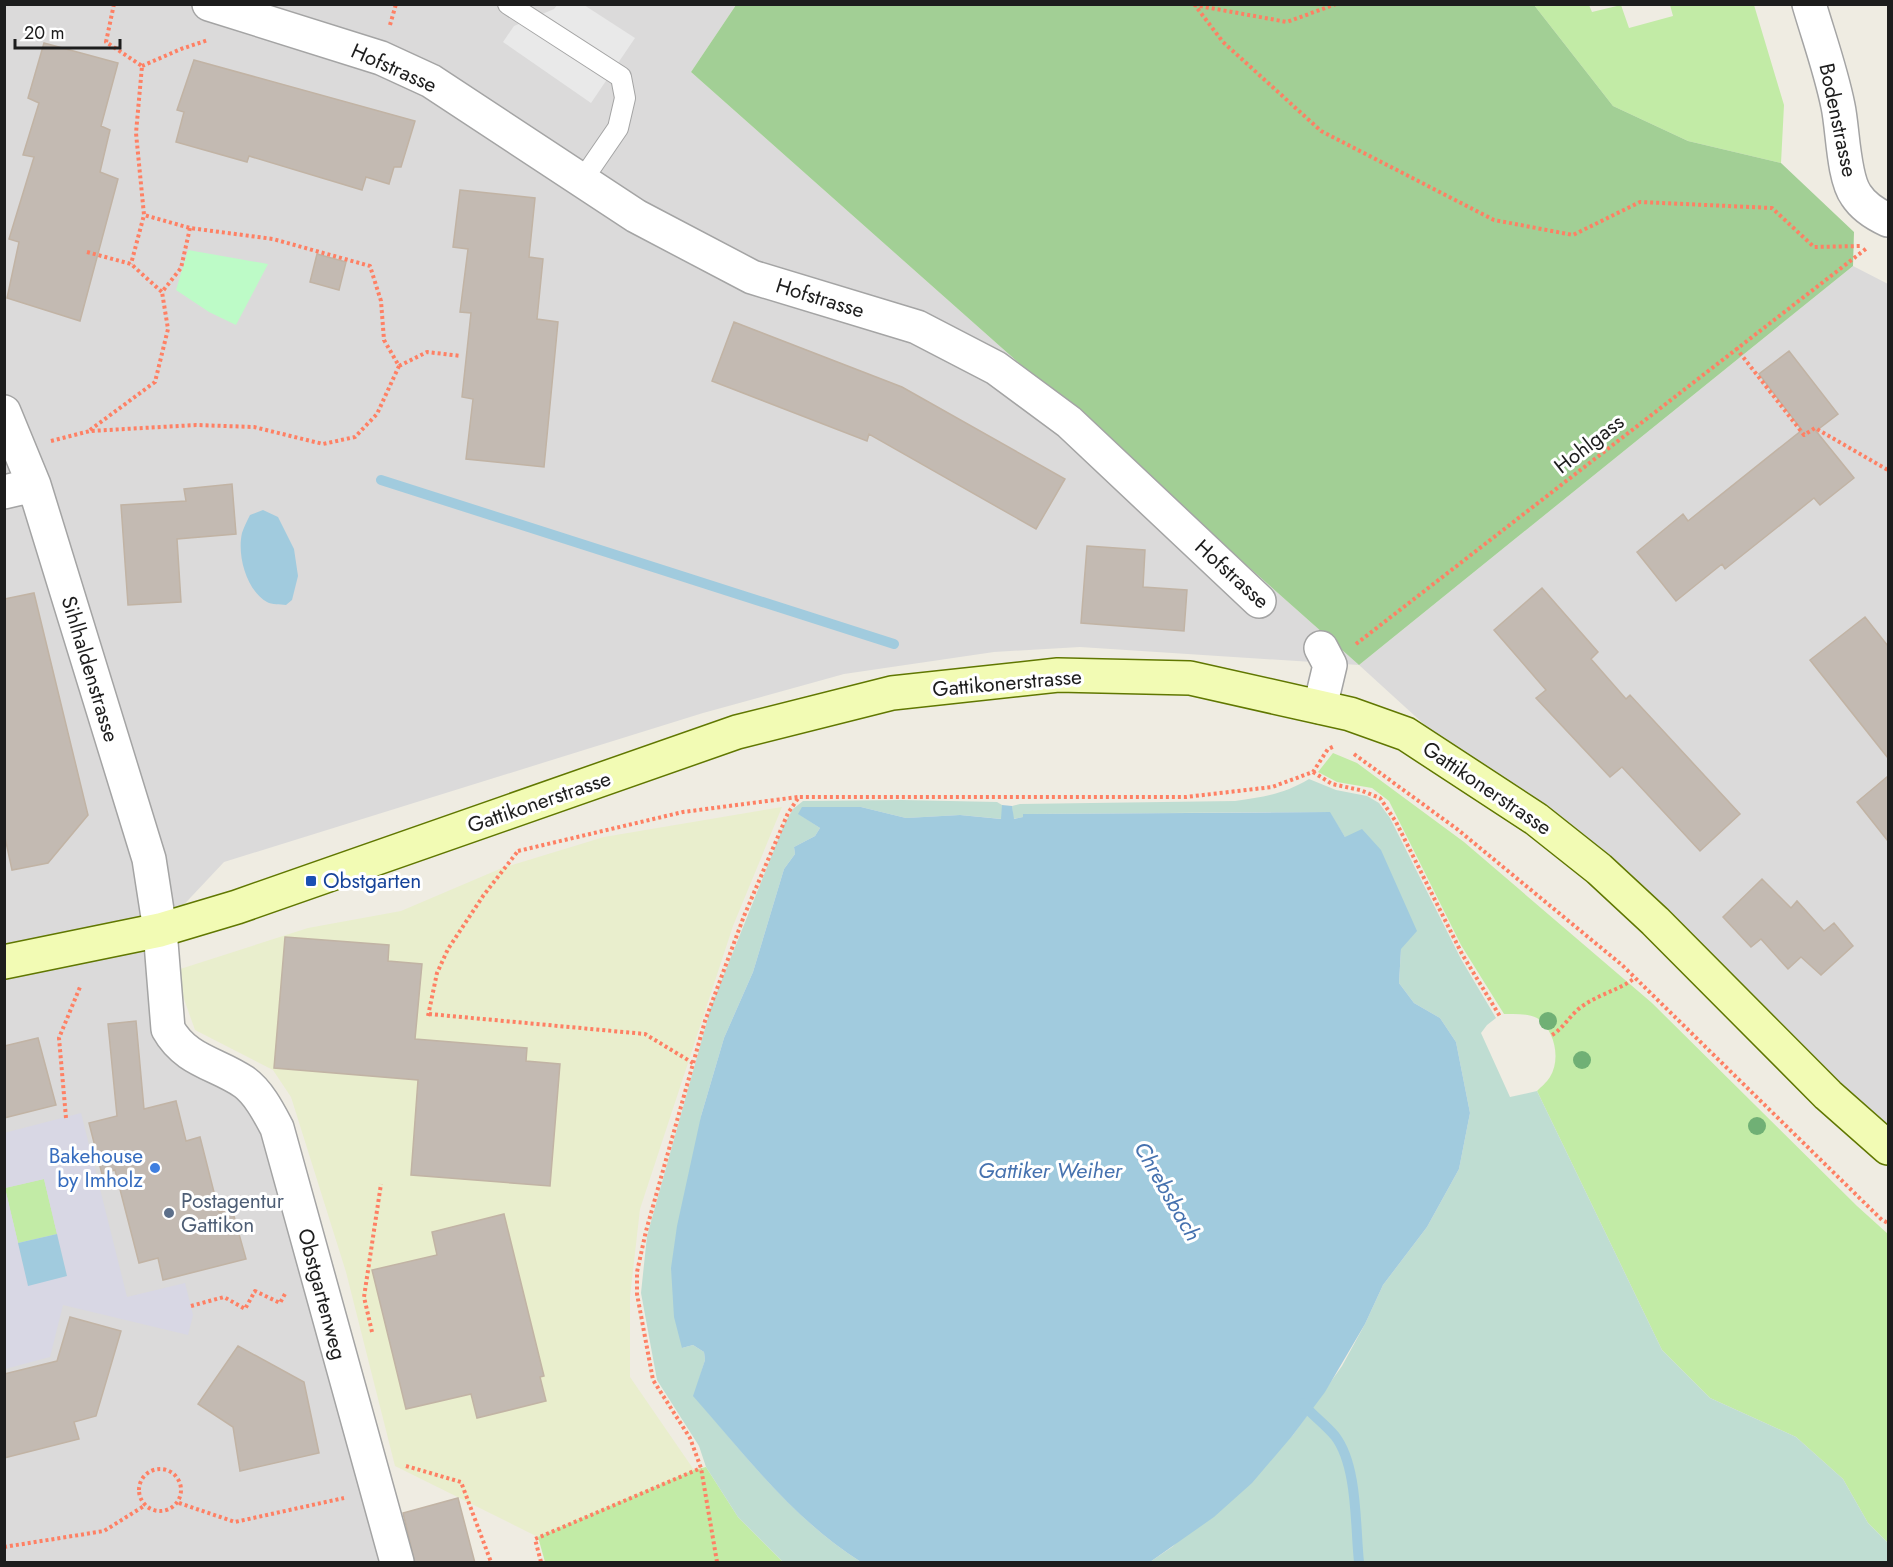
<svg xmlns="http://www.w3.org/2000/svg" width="1893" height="1567" viewBox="0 0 1893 1567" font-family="Jost,sans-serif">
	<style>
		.residential { fill: #dbdada }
		.farmland { fill: #e9eecd }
		.grass { fill: #c2eba6 }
		.forest { fill: #a2cf95 }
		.wetland { fill: #bfddd2 }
		.park { fill: #bdfbc7 }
		.parking { fill: #e9e9e9 }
		.plaza { fill: #d8d7e4; fill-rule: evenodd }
		.water { fill: #a1cbde }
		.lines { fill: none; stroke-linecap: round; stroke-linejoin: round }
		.stream { stroke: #a1cbde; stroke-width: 10 }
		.building { fill: #c3bab2; stroke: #c1b3a4; stroke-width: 1.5 }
		.lane-casing { stroke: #a4a4a4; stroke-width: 22 }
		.street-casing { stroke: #a4a4a4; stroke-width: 36 }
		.secondary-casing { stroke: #607701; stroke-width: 36 }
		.path { stroke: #fe8064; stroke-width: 4; stroke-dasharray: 3 3; stroke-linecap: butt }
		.lane { stroke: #fff; stroke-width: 20 }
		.street { stroke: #fff; stroke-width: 33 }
		.secondary { stroke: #f2fbb4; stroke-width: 33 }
		.tree { fill: #70b075 }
		.transit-dot { fill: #1a4fb4; stroke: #fff; stroke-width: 2 }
		.shop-dot { fill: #3f7fe0; stroke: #fff; stroke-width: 2 }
		.service-dot { fill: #5c6f8a; stroke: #fff; stroke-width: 2 }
		.labels { text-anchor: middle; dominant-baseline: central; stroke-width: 6; stroke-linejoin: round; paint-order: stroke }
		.street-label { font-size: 21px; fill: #1d1d1d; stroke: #fff }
		.transit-label { font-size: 21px; fill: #164399; stroke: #fff; text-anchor: start }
		.shop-label { font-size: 21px; fill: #366cbe; stroke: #fff; text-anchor: end }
		.service-label { font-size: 21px; fill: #4e5e75; stroke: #fff; text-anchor: start }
		.water-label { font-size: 22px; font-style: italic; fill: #4672af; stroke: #fff }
	</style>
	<rect width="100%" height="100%" fill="#efece2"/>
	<path class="residential" d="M 5,5 L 736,5 L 691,72 L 1359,665 L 1853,266 L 1888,284 L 1888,1147 L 1359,665 L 1080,647 L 994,652 L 844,674 L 703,713 L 224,862 L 160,930 L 168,1029 L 246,1083 L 397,1562 L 5,1562 Z"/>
	<path class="farmland" d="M 782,807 L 733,926 L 640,1209 L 630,1297 L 630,1377 L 694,1470 L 538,1537 L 395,1466 L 346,1272 L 291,1097 L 273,1070 L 195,1030 L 174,971 L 308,928 L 401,911 L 502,868 L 604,837 Z"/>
	<path class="grass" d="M 1534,5 L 1589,5 L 1592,12 L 1621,5 L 1629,28 L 1673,16 L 1670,5 L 1754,5 L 1784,105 L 1781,163 L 1688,141 L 1613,106 Z
		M 1333,753 L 1357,763 L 1464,842 L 1652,1003 L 1857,1206 L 1888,1234 L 1888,1543 L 1868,1523 L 1843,1479 L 1796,1437 L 1710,1398 L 1662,1350 L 1537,1091 C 1541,1087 1547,1082 1550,1077 C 1561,1059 1555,1030 1537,1018 C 1528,1013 1514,1014 1504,1014 L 1461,945 L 1389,801 L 1372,788 L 1337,782 L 1318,772 Z
		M 44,1179 L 57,1234 L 18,1243 L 5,1188 Z
		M 706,1467 L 738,1517 L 783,1562 L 545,1562 L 538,1537 L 694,1470 Z"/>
	<path class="forest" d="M 736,5 L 1534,5 L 1613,106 L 1688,141 L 1781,163 L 1854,232 L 1853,266 L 1359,665 L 691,72 Z"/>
	<path class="wetland" d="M 1309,779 L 1336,790 L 1367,796 L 1379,803 L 1390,818 L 1461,959 L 1496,1018 L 1487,1025 L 1481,1033 L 1510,1097 L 1537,1091 L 1662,1350 L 1710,1398 L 1796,1437 L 1843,1479 L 1868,1523 L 1888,1543 L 1888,1562 L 1150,1562 L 1172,1547 L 1293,1435 L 1342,1366 L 1365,1324 L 1383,1285 L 1427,1227 L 1459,1169 L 1470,1113 L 1456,1042 L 1440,1018 L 1414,1003 L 1399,983 L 1401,949 L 1345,837 L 1329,812 L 1024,814 L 1023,817 L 1013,819 L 1012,806 L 1020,804 L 1235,801 C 1264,797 1284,794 1309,779 Z
		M 902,800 L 997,802 L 1002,805 L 1002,819 L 960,815 L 906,818 L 861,807 L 799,814 L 820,828 L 815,836 L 794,847 L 795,854 L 784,869 L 753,972 L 724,1038 L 701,1116 L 682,1348 L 693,1345 L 704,1352 L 705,1360 L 694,1396 C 745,1455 794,1520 861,1562 L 783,1562 L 738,1517 L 706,1467 L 699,1446 L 657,1380 L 641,1293 L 647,1236 L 711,1007 L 784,825 L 793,809 L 803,801 Z"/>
	<path class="park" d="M 188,250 L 268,264 L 236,325 L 209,312 L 176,290 Z"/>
	<path class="parking" d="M 558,4 L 584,5 L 635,38 L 591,103 L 503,42 L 514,26 L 554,9 Z"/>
	<path class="plaza" d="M 81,1113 L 127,1297 L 185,1283 L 193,1315 L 188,1335 L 63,1305 L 50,1357 L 5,1369 L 4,1133 ZM 44,1179 L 67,1276 L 28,1285 L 5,1188 Z"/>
	<path class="water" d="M 263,510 L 278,517 L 294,549 L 298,576 L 292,600 L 286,605 C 280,604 272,605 267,602 C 246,590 237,555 242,533 C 244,527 247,521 250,515 Z
		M 1002,805 L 1012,806 L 1014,819 L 1023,817 L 1023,814 L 1330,812 L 1345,837 L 1362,829 L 1381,850 L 1417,931 L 1401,949 L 1399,983 L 1414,1003 L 1440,1018 L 1456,1042 L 1470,1113 L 1459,1169 L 1427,1227 L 1383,1285 L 1365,1324 L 1325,1392 L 1293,1435 L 1252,1483 L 1214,1517 L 1150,1562 L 861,1562 C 794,1520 745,1455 693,1396 L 705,1360 L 704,1352 L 693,1345 L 682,1348 L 674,1317 L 671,1268 L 677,1226 L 701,1116 L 724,1038 L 753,972 L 784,869 L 795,854 L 794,847 L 815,836 L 820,828 L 798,814 L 802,807 L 861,807 L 906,818 L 960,815 L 1001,819 Z
		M 57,1234 L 67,1276 L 28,1286 L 18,1243 Z"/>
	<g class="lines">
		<path class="stream" d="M 381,480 L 894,644
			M 1302,1403 C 1312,1415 1325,1424 1335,1436 C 1358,1466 1355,1526 1359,1562"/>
	</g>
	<path class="building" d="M 44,43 L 118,63 L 101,126 L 110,130 L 100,172 L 118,179 L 80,321 L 7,298 L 19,242 L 9,239 L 34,157 L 23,155 L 39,103 L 28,98 Z
		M 194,60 L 415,121 L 401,167 L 394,167 L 389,184 L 366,177 L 362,190 L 249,156 L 247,162 L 176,142 L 184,112 L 177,110 Z
		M 460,190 L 535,198 L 529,257 L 543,259 L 537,319 L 558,322 L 544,467 L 466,459 L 473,399 L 462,397 L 471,313 L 460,312 L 468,249 L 453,247 Z
		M 317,254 L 346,262 L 339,290 L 310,282 Z
		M 734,322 L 902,387 L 1065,479 L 1036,529 L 869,434 L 867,441 L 712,381 Z
		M 1789,351 L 1838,414 L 1816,431 L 1854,478 L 1820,505 L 1814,498 L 1725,569 L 1722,564 L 1676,601 L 1637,552 L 1683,514 L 1688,521 L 1802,430 L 1759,374 Z
		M 232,484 L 236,534 L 177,539 L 181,602 L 128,605 L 121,505 L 186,501 L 184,489 Z
		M 1087,546 L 1145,550 L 1143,587 L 1187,590 L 1184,631 L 1081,623 Z
		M 1542,588 L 1598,652 L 1591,659 L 1626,699 L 1630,695 L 1740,814 L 1700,851 L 1622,767 L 1610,777 L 1536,698 L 1546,690 L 1494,630 Z
		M 34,593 L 88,815 L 48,863 L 12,870 L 4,833 L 4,599 Z
		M 1865,617 L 1888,646 L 1888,758 L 1810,660 Z
		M 1888,776 L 1888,841 L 1857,802 Z
		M 1762,879 L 1791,908 L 1797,901 L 1824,931 L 1834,923 L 1853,946 L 1821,975 L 1801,957 L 1788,969 L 1761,939 L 1751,947 L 1723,917 Z
		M 285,937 L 389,945 L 388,961 L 422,964 L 415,1039 L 527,1048 L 526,1061 L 560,1064 L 550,1186 L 411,1175 L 418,1080 L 274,1068 Z
		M 136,1021 L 144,1109 L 176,1101 L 186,1141 L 200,1137 L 219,1212 L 232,1209 L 246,1259 L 163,1280 L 158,1258 L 139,1263 L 115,1170 L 102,1174 L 89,1123 L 117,1116 L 108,1024 Z
		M 38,1038 L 56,1105 L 4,1118 L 4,1046 Z
		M 504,1214 L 544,1376 L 540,1377 L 546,1401 L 477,1418 L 471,1394 L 406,1409 L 372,1270 L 437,1255 L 432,1232 Z
		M 70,1317 L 121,1331 L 96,1416 L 74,1422 L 79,1439 L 4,1458 L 4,1374 L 57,1361 Z
		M 238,1346 L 304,1382 L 319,1453 L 240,1471 L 233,1427 L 198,1404 Z
		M 458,1498 L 475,1563 L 415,1563 L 403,1513 Z"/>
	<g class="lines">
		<g class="lane-casing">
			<path id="lane" d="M 508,4 L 621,77 L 625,98 L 618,128 L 583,179"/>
		</g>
		<g class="street-casing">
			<path id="street" d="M 209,4 L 381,58 L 431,81 L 636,216 L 752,277 L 917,327 L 996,368 L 1069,422 L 1259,601
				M 1809,4 C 1819,38 1831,71 1838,106 C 1843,129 1843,177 1856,195 C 1863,206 1877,215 1888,220
				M 4,412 L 34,485 L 149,859 L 160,930 L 168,1029 C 186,1061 216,1063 244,1082 C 259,1093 269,1113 277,1128 L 397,1562
				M 4,492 L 34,485
				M 1320,707 L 1330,665 L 1321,648"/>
		</g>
		<g class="secondary-casing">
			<path id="secondary" d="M 4,962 L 160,930 L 237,907 L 737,732 L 892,693 L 1058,675 L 1190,678 L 1350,714 L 1406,734 L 1536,819 L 1599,869 L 1655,921 L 1828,1095 L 1888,1148"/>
		</g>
		<path class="path" d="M 114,4 L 106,42 L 142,66 L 136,133 L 144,215 L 131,264
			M 1194,4 L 1223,42 L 1321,131 L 1494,220 L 1573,235 L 1640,202 L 1772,208 L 1814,247 L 1860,246
			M 1194,5 L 1287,22 L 1336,4
			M 390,25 L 396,4
			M 142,66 L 181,49 L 208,40
			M 87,252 L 131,264 L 162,292 L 181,268 L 190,228
			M 1736,348 L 1804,435 L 1815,428 L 1888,470
			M 399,366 L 427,352 L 461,356
			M 90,430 L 155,382 L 168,329 L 162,292
			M 51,441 L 90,431 L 196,425 L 254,427 L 323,444 L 355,437 L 377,414 L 399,366 L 384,340 L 381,301 L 370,266 L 273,239 L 190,228 L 144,215
			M 1356,644 L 1867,248
			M 1354,754 L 1457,829 L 1622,965 L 1882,1220 L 1888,1223
			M 1313,772 L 1332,784 L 1360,790 L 1380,798 L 1396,822 L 1462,954 L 1501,1018
			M 518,851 L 683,812 L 798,797
			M 429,1014 L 645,1034 L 693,1063
			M 428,1016 L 437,973 L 448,949 L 483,896 L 518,851
			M 1552,1035 C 1565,1027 1571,1013 1584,1005 C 1600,994 1619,990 1635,978
			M 66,1118 L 59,1038 L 80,987
			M 191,1306 L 224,1297 L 245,1309 L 255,1291 L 280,1303 L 286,1292
			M 372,1332 L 364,1297 L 381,1184
			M 406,1466 L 461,1482 L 491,1562
			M139 1490a21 21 0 1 1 42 0a21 21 0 1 1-42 0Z
			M 179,1503 L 235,1522 L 344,1498
			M 4,1547 L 104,1531 L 144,1506
			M 541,1562 L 535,1539 L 701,1468
			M 717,1562 L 701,1468 L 690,1438 L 653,1380 L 637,1294 L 637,1272 L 646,1231 L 705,1021 L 744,916 L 788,813 L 799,797 L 1186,797 L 1272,787 L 1313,772 L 1328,749 L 1335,746"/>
		<use href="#lane" class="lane"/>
		<use href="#street" class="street"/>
		<use href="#secondary" class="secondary"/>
	</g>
	<g class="tree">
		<circle cx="1548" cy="1021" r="9"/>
		<circle cx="1582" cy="1060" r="9"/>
		<circle cx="1757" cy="1126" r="9"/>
	</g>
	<rect class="transit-dot" x="305" y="875" width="12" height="12" rx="3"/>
	<circle class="shop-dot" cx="155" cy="1168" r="6"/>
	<circle class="service-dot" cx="169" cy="1213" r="6"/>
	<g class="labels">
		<g class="street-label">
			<text transform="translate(394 68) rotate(24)">Hofstrasse</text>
			<text transform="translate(1838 120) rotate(78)">Bodenstrasse</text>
			<text transform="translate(820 298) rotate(17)">Hofstrasse</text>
			<text transform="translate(1589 444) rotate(-38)">Hohlgass</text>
			<text transform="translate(1232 574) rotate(42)">Hofstrasse</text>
			<text transform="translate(90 669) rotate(73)">Sihlhaldenstrasse</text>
			<text transform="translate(1007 683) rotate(-5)">Gattikonerstrasse</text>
			<text transform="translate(1487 788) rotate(34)">Gattikonerstrasse</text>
			<text transform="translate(539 802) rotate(-19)">Gattikonerstrasse</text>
			<text transform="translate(322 1294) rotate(75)">Obstgartenweg</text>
		</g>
		<g class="transit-label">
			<text x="323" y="881">Obstgarten</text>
		</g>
		<g class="shop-label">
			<text x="143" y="1156">Bakehouse<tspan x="143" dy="24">by Imholz</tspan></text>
		</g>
		<g class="service-label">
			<text x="181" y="1201">Postagentur<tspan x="181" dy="24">Gattikon</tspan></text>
		</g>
		<g class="water-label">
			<text x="1050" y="1170">Gattiker Weiher</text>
			<text transform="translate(1168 1191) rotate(60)">Chrebsbach</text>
		</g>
	</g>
	<rect width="1893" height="1567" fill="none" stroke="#1d1d1d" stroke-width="12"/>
	<path d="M15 39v9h105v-9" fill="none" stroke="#1d1d1d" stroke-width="3"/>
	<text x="24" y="39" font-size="18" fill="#1d1d1d" stroke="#ffffff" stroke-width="4.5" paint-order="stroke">20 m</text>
</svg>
